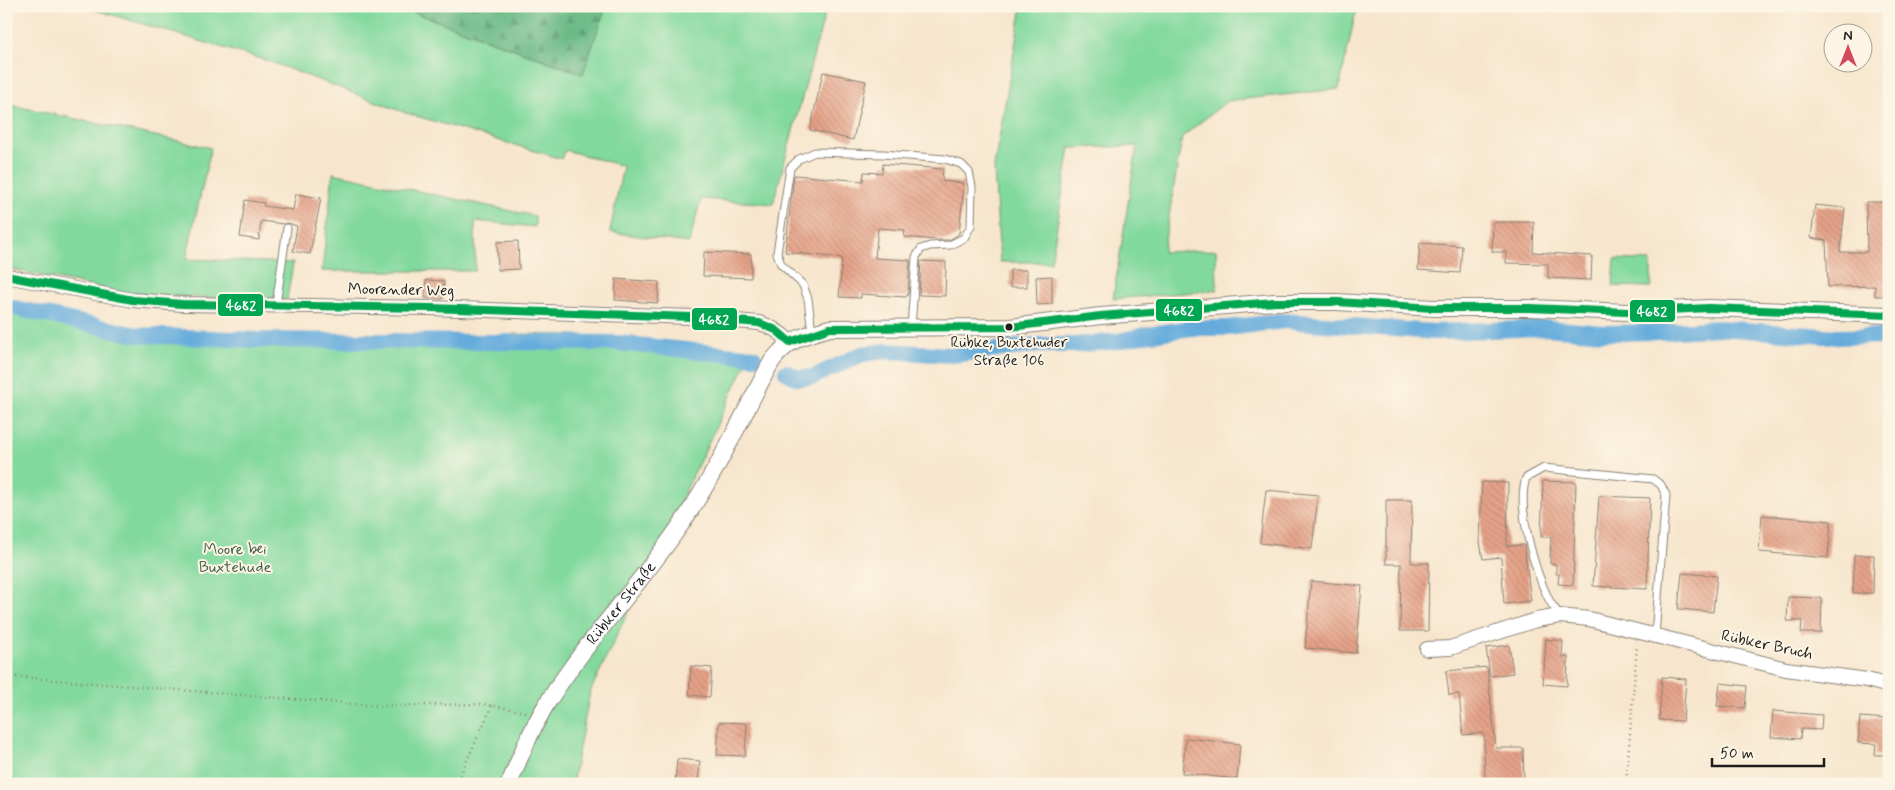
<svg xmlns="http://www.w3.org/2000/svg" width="1895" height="790" viewBox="0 0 1895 790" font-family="Mynerve,sans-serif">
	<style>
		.green { fill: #82d99e; stroke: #4f7a5d }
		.forest { fill: url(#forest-firs); stroke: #426a50 }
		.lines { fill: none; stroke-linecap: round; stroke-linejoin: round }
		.canal { stroke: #65acdc; stroke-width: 16 }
		.building { fill: url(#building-back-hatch) }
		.service-casing { stroke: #8a8174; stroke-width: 9 }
		.minor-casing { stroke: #8a8174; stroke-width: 16 }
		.tertiary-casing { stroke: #8a8174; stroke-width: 18 }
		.path { stroke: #8a8174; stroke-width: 2.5; stroke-dasharray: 1 4; stroke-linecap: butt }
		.service { stroke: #fff; stroke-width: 7 }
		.minor { stroke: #fff; stroke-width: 14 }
		.tertiary { stroke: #fff; stroke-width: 16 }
		.bus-1-casing { stroke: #fcf5e5; stroke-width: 11 }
		.bus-1 { stroke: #00a651; stroke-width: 8 }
		.bus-dot { fill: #1c1c1c; stroke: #fcf5e5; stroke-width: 2 }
		.labels { text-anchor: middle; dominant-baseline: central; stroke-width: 4; stroke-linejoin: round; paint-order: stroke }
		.bus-label { font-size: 15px; fill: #1c1c1c; stroke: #fcf5e5 }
		.street-label { font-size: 16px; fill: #1c1c1c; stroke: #fcf5e5 }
		.park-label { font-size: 16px; fill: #405e4a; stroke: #fcf5e5 }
		.line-badge { stroke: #fcf5e5; stroke-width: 2 }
		.badge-label { font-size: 14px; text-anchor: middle; font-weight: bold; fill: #fff }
	</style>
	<defs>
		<pattern id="forest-firs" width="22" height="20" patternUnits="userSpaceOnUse" patternTransform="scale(1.25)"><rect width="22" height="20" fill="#69b985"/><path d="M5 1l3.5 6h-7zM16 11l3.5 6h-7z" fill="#5a9e72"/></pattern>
		<pattern id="building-back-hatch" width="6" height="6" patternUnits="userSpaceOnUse" patternTransform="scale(1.25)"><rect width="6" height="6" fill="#e5a288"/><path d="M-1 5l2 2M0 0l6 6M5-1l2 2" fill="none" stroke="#c48b75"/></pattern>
	</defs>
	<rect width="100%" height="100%" fill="#fcf5e5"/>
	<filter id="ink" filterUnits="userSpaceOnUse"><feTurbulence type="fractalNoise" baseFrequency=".02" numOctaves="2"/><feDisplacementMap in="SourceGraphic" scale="10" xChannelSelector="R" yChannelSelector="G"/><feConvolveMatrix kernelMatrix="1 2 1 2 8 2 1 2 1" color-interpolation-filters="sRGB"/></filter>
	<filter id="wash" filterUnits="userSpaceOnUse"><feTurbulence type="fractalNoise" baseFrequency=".0096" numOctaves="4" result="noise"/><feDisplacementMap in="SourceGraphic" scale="20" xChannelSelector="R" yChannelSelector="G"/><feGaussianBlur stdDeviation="1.12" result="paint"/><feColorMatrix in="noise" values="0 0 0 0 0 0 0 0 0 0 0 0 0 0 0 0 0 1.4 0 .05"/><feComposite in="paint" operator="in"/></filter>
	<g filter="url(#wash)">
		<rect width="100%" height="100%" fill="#f7e6cd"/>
		<path class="green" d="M 82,6 L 396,6 L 582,74 L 606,6 L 827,6 L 773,204 L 701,199 L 689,243 L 610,232 L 623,166 L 565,150 L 562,159 L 406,113 L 271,62 Z
			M 1022,6 L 1357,6 L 1339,89 L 1227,101 L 1182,137 L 1163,252 L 1216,250 L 1217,290 L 1113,299 L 1137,146 L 1070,148 L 1051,262 L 1000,262 L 994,167 Z
			M 6,104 L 211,148 L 186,259 L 293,263 L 287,300 L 132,295 L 6,268 Z
			M 333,173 L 535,216 L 535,227 L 475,221 L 475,271 L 322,271 Z
			M 1615,259 L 1651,261 L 1651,287 L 1613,286 Z
			M 6,305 L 119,330 L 249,333 L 319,340 L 479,339 L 515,334 L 574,335 L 751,353 L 590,692 L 572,784 L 6,784 Z"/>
		<path class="forest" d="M 396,6 L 606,6 L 583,74 Z"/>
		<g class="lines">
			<path class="canal" d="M 6,306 L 137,335 L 257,340 L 618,343 L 754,357
				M 786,372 L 798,378 L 813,377 L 862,354 L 886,351 L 952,355 L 1037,345 L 1074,345 L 1118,341 L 1145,335 L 1192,328 L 1227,328 L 1284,321 L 1435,332 L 1546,328 L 1603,333 L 1662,332 L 1719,328 L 1838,337 L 1889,336"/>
		</g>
		<g id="blocks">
			<path class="building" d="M 823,72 L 866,81 L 853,140 L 810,130 Z
				M 883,164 L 943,169 L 942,181 L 964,183 L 959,234 L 949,240 L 937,240 L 904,237 L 905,230 L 878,228 L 875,258 L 910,260 L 908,294 L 906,297 L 861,294 L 861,298 L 839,297 L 842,258 L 785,252 L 794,175 L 863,181 L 864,172 L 882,173 Z
				M 296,194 L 321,198 L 310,254 L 293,251 L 297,226 L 288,223 L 284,224 L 261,221 L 259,240 L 240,237 L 245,200 L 264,203 L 263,206 L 293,210 Z
				M 1866,202 L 1884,202 L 1885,266 L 1889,266 L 1889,296 L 1875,296 L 1875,286 L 1828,287 L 1826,240 L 1811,238 L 1815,205 L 1845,208 L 1840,252 L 1867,252 Z
				M 1493,222 L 1534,222 L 1533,252 L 1592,256 L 1591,280 L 1548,278 L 1548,264 L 1506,263 L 1506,252 L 1492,252 Z
				M 518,241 L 519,269 L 498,270 L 497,242 Z
				M 1420,243 L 1462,246 L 1460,273 L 1418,270 Z
				M 704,252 L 751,254 L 751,278 L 703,276 Z
				M 921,261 L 946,262 L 945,296 L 919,295 Z
				M 1010,270 L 1027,270 L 1027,287 L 1010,287 Z
				M 1052,276 L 1052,304 L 1037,305 L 1036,277 Z
				M 616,279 L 659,282 L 658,303 L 615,300 Z
				M 426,280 L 444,281 L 443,299 L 425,298 Z
				M 1543,481 L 1576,482 L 1573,585 L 1558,584 L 1559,574 L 1556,574 L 1556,564 L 1550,564 L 1551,537 L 1541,537 Z
				M 1482,482 L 1508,483 L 1507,546 L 1524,545 L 1531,601 L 1504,604 L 1501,557 L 1483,559 L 1480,542 Z
				M 1266,490 L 1318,495 L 1312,549 L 1260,543 Z
				M 1599,496 L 1650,498 L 1647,589 L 1593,586 Z
				M 1386,500 L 1412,500 L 1411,563 L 1429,563 L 1428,631 L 1400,631 L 1401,564 L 1386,564 Z
				M 1762,515 L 1831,521 L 1828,558 L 1759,552 Z
				M 1854,555 L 1874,555 L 1873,593 L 1853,593 Z
				M 1682,573 L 1717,576 L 1713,612 L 1678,609 Z
				M 1311,581 L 1362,586 L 1356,653 L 1305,648 Z
				M 1788,597 L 1822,598 L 1821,633 L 1801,633 L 1802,621 L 1787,621 Z
				M 1546,639 L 1563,641 L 1562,657 L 1568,657 L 1567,686 L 1543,684 Z
				M 1509,645 L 1513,673 L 1490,676 L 1486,648 Z
				M 691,666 L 712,668 L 710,697 L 689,695 Z
				M 1487,667 L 1496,748 L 1523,748 L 1524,782 L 1485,783 L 1484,733 L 1463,735 L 1459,694 L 1449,695 L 1446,671 Z
				M 1662,677 L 1686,679 L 1683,721 L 1659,720 Z
				M 1720,683 L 1747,686 L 1745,708 L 1717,706 Z
				M 1773,711 L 1822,715 L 1821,730 L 1801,729 L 1800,739 L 1771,737 Z
				M 1860,717 L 1889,719 L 1889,755 L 1875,755 L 1876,744 L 1858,743 Z
				M 719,722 L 747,723 L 745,756 L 717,755 Z
				M 1186,738 L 1240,744 L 1237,779 L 1182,773 Z
				M 677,759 L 700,761 L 698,784 L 675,784 Z"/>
		</g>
	</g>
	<g filter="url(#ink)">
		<use href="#blocks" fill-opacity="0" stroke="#8a8174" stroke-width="1"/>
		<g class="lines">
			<g class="service-casing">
				<path id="service" d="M 276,305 L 287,228
					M 812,332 L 808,299 L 803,285 L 781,264 L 777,253 L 790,168 L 799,159 L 815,152 L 883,154 L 945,159 L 961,164 L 969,172 L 972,187 L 971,226 L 964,238 L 950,245 L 930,246 L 921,249 L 916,257 L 911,328
					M 1560,616 C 1557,611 1552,605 1549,600 C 1535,571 1516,509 1526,478 L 1544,468 L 1653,479 L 1661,485 L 1666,495 L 1655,636"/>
			</g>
			<g class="minor-casing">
				<path id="minor" d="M 6,276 L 133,300 L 182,304 L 430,308 L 691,317 L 759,323 C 772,326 781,333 790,342
					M 1427,649 L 1450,648 L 1536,620 L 1560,616 L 1589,619 L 1786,669 L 1867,680 L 1889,686"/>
			</g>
			<g class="tertiary-casing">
				<g id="tertiary">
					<path id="s1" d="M 509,784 C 520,757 531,730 546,705 C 587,639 641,584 684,520 C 718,470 743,414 772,361 C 789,339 804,335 830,328 L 1010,327 L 1101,316 L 1275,302 L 1337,302 L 1434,308 L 1530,308 L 1627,312 L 1709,308 L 1889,315"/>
				</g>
			</g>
			<path class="path" d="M 6,676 L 380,706 L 484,704 L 525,712
				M 456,784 L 492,706
				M 1626,784 L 1637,646"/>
			<use href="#service" class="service"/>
			<use href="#minor" class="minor"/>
			<use href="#tertiary" class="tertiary"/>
			<g class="bus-1-casing">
				<path id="bus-1" d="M 6,276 L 133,300 L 182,304 L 430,308 L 691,317 L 759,323 L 776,330 L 790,342 L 830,328 L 1010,327 L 1101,316 L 1275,302 L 1337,302 L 1434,308 L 1530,308 L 1627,312 L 1709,308 L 1889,315"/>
			</g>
			<use href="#bus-1" class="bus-1"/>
		</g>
	</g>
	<circle class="bus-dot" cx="1009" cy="327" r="4.5"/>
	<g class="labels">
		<g class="bus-label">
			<text x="1009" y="343">Rübke, Buxtehuder<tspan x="1009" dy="18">Straße 106</tspan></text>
		</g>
		<g class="street-label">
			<text transform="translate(401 290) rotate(1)">Moorender Weg</text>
			<text stroke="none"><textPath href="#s1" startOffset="214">Rübker Straße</textPath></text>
			<text transform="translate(1767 645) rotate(12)">Rübker Bruch</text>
		</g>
		<g class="park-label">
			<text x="235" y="549">Moore bei<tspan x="235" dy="18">Buxtehude</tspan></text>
		</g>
	</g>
	<g class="line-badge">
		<rect x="217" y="293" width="47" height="24" rx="5" fill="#00a651"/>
		<rect x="1155" y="298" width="48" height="24" rx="5" fill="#00a651"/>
		<rect x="1629" y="299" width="47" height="24" rx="5" fill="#00a651"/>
		<rect x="691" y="307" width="47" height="24" rx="5" fill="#00a651"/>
	</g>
	<g class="badge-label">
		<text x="241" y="310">4682</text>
		<text x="1179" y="315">4682</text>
		<text x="1652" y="316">4682</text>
		<text x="714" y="324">4682</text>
	</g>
	<rect width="1895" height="790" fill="none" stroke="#fcf5e5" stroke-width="25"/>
	<g transform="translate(1848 48)"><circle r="24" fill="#fcf5e5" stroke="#a29e95"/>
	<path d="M0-4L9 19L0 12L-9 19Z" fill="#d1495b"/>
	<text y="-8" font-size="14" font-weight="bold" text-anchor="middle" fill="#1c1c1c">N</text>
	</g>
	<path d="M1712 758v8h112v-8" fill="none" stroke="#1c1c1c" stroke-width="2.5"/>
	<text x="1720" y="758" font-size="15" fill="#1c1c1c" stroke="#fcf5e5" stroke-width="4" paint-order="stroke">50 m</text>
</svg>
